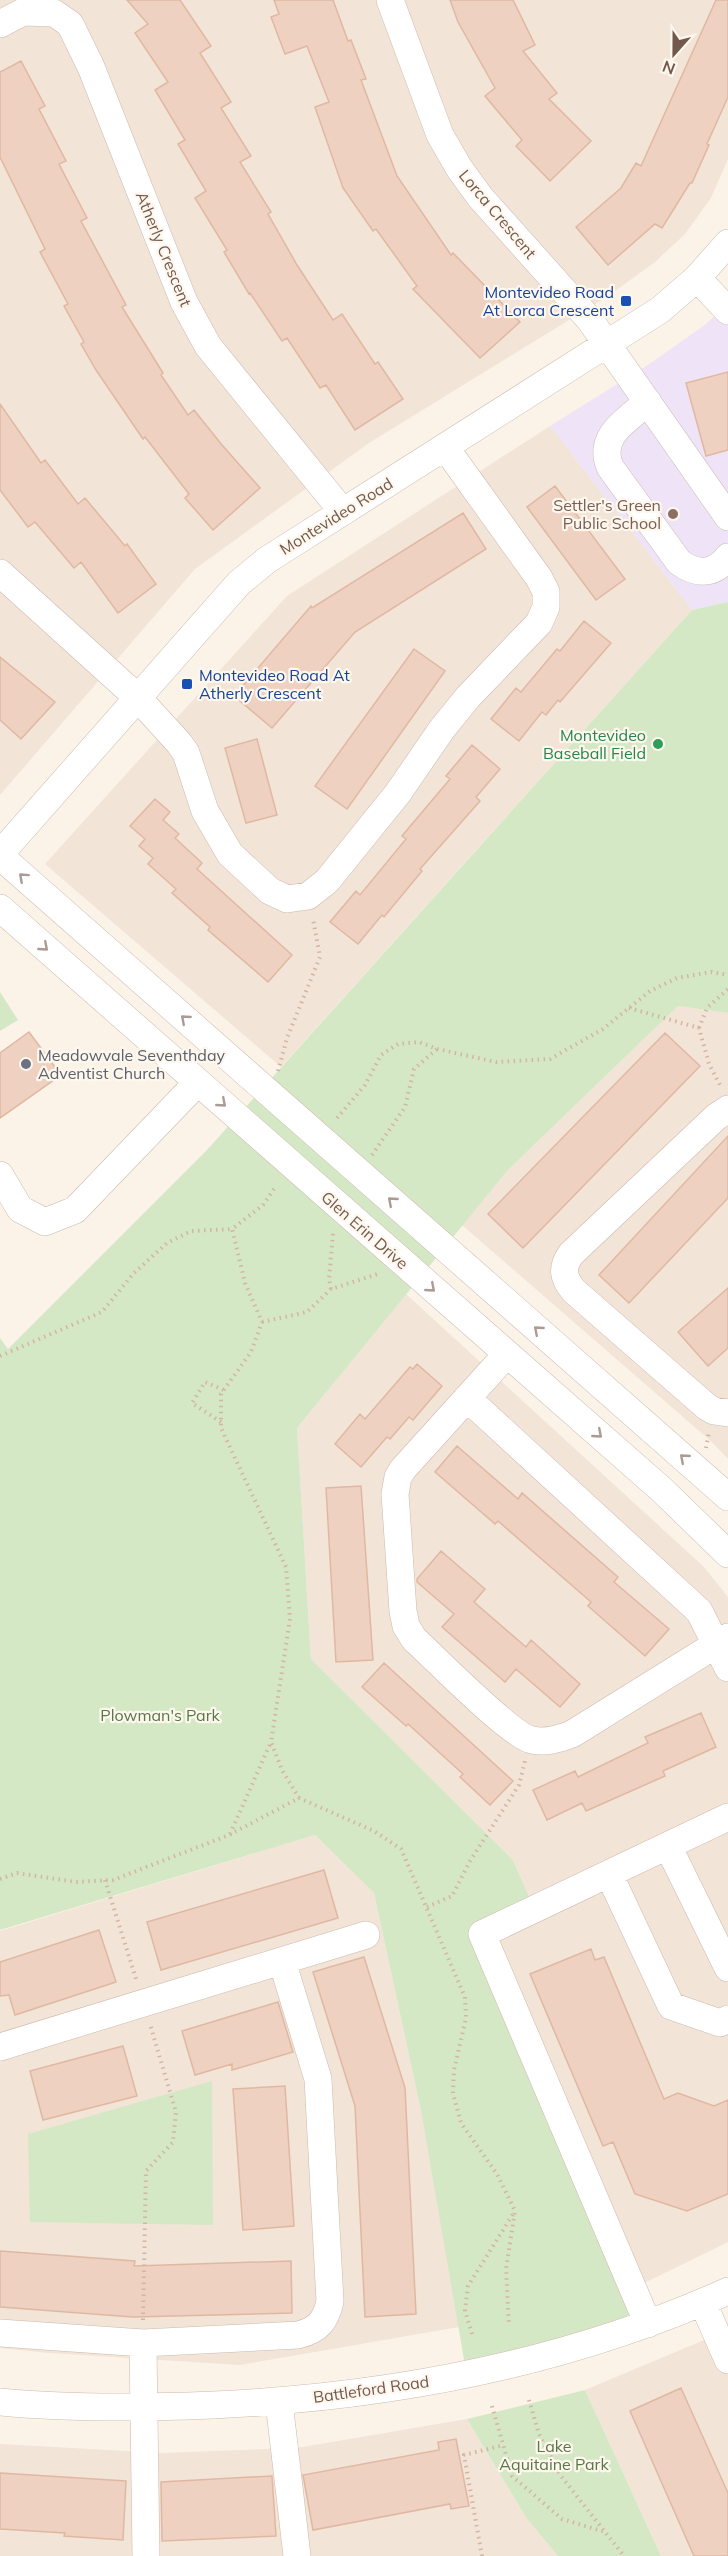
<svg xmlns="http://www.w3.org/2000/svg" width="728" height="2556" viewBox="0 0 728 2556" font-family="Mulish,sans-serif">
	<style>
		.residential { fill: #f2e4d6 }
		.education { fill: #efe4f7 }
		.green { fill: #d5e8c6 }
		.building { fill: #eed1c1; stroke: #e0b8a2; stroke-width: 1.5 }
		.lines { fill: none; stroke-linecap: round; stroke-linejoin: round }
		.minor-casing { stroke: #ccbaae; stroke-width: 28 }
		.path { stroke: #d3b5a4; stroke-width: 4; stroke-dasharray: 1.5 4.5; stroke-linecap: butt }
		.minor { stroke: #fff; stroke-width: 27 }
		.oneway { stroke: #ab9b94 }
		.transit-dot { fill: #1a4fb4; stroke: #fef7ed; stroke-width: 2 }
		.education-dot { fill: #8d6e63; stroke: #fef7ed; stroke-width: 2 }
		.leisure-dot { fill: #2e9e5b; stroke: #fef7ed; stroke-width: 2 }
		.worship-dot { fill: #6b7280; stroke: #fef7ed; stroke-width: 2 }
		.labels { text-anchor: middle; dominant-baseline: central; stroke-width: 4.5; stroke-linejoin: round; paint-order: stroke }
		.street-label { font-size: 16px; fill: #73594d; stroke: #fef7ed }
		.transit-label { font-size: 16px; fill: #164399; stroke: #fef7ed; text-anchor: end }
		.education-label { font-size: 16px; fill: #785e54; stroke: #fef7ed; text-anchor: end }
		.leisure-label { font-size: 16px; fill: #27864d; stroke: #fef7ed; text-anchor: end }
		.worship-label { font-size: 16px; fill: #5b616d; stroke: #fef7ed; text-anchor: start }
		.park-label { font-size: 16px; fill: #567846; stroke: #fef7ed }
	</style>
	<rect width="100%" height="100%" fill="#fbf3e7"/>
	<path class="residential" d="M 0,0 L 728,0 L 728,159 L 711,198 L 685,234 L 655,262 L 608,296 L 369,443 L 195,569 L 0,795 Z
		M 550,426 L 692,610 L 281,1067 L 45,864 L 287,596 Z
		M 678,1006 L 728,1013 L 728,1459 L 713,1443 L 462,1225 L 507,1171 Z
		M 406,1294 L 704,1567 L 728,1597 L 728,1811 L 531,1901 L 513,1860 L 311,1659 L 297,1428 Z
		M 728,1817 L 728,2242 L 634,2288 L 482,1934 Z
		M 315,1835 L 374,1893 L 421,2111 L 459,2327 L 240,2365 L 49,2353 L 0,2348 L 0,1931 Z
		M 728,2330 L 728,2556 L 661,2556 L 585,2390 Z
		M 467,2419 L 527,2519 L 558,2556 L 0,2556 L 0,2444 L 162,2453 L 297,2448 Z"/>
	<path class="education" d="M 728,303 L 728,602 L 692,610 L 550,426 L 651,363 L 706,324 Z"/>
	<path class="green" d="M 728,602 L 728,1013 L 678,1006 L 507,1171 L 297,1428 L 311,1659 L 513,1860 L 531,1901 L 482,1934 L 648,2324 L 467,2377 L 421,2111 L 374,1893 L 315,1835 L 0,1930 L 0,1338 L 8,1349 L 207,1150 L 692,610 Z
		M 0,992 L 18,1020 L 0,1031 Z
		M 212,2081 L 213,2225 L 30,2222 L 28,2134 Z
		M 585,2390 L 661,2556 L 558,2556 L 527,2519 L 467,2419 Z"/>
	<path class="building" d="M 127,0 L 180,0 L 211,46 L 200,53 L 231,102 L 221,108 L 251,156 L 240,162 L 271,212 L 268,214 L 297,265 L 333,320 L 342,314 L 375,364 L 378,362 L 403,399 L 355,430 L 326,385 L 320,388 L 287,338 L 282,341 L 250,293 L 249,294 L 224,252 L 227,250 L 195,198 L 206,191 L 178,144 L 185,140 L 155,90 L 168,82 L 135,33 L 148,24 Z
		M 274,0 L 333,0 L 348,41 L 351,40 L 366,79 L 361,80 L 397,176 L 451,255 L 453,253 L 520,322 L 480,358 L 413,289 L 417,286 L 376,229 L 373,231 L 343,188 L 315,107 L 329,102 L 307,46 L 285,54 L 271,17 L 279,14 Z
		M 450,0 L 513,0 L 535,45 L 523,51 L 557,93 L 549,99 L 591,141 L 550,181 L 516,146 L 522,140 L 485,96 L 495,88 L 458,22 Z
		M 716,0 L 728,0 L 728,97 L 707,144 L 709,145 L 692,183 L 690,183 L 662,228 L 655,224 L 608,265 L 576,227 L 621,188 L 636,163 L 641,166 Z
		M 21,61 L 45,106 L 39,109 L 66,161 L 59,164 L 87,218 L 81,221 L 126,305 L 122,307 L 163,373 L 161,375 L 188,415 L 194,410 L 222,445 L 260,488 L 213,530 L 185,498 L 189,494 L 145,437 L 143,439 L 96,370 L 81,344 L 84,342 L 64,306 L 68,304 L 40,252 L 45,249 L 0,157 L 0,72 Z
		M 728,372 L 728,450 L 706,456 L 686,383 Z
		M 0,404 L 41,463 L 45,460 L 78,504 L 85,498 L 125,546 L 127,544 L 156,584 L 118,613 L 81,562 L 74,568 L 35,522 L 28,527 L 0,490 Z
		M 555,486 L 625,579 L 596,600 L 527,507 Z
		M 463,513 L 486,549 L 355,632 L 272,728 L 234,696 L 311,606 L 312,608 Z
		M 584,621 L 611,643 L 560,702 L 558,700 L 546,715 L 542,712 L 519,741 L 491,719 L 516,688 L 521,692 L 557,649 L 560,651 Z
		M 414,649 L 445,671 L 347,809 L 315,786 Z
		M 0,657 L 55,702 L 21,739 L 0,720 Z
		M 257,739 L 277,815 L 246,823 L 225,748 Z
		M 472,745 L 500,769 L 476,797 L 480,801 L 420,869 L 422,871 L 384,917 L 382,915 L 358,944 L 330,922 L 356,891 L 360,895 L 406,839 L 402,836 L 450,779 L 446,776 Z
		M 155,799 L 170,812 L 163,820 L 179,834 L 175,838 L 202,863 L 197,869 L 292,955 L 268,982 L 208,930 L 210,927 L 172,893 L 176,889 L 148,864 L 153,858 L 139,846 L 145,839 L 130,826 Z
		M 29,1032 L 61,1075 L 0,1118 L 0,1053 Z
		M 665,1033 L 700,1066 L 523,1248 L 488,1214 Z
		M 728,1136 L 728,1198 L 629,1303 L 599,1275 Z
		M 728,1288 L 728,1348 L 708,1366 L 678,1332 Z
		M 417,1364 L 442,1386 L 413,1420 L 409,1417 L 390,1439 L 387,1437 L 361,1467 L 335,1444 L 360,1414 L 365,1419 L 410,1367 L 413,1369 Z
		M 457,1446 L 518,1499 L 522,1493 L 618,1577 L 614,1582 L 669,1629 L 645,1656 L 588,1606 L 591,1602 L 498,1521 L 495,1524 L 435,1472 Z
		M 361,1486 L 373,1660 L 336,1662 L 326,1488 Z
		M 441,1551 L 485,1589 L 474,1602 L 526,1647 L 531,1640 L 580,1684 L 560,1707 L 516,1669 L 505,1682 L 442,1627 L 454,1614 L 417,1582 L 417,1579 Z
		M 384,1663 L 513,1781 L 490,1805 L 460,1777 L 463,1774 L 408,1724 L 406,1726 L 362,1687 Z
		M 701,1713 L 716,1747 L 663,1771 L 665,1776 L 586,1811 L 582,1803 L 547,1820 L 533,1790 L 575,1771 L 578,1777 L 648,1743 L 645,1737 Z
		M 324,1870 L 338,1918 L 161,1970 L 147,1922 Z
		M 99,1930 L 116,1982 L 15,2015 L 9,1995 L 0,1996 L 0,1962 Z
		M 591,1949 L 595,1960 L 604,1957 L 664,2099 L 678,2093 L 714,2106 L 728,2100 L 728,2194 L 687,2211 L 635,2194 L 613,2142 L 603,2146 L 530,1974 Z
		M 364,1957 L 405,2088 L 416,2314 L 365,2317 L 355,2106 L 313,1972 Z
		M 278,2002 L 293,2052 L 232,2070 L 232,2064 L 195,2075 L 182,2031 Z
		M 123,2046 L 137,2096 L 43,2120 L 30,2071 Z
		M 285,2086 L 294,2226 L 243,2230 L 233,2089 Z
		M 0,2251 L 135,2261 L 134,2266 L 291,2261 L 292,2313 L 133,2317 L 0,2307 Z
		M 681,2388 L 728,2493 L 728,2556 L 694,2556 L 630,2411 Z
		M 456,2439 L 469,2506 L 451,2509 L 450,2504 L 313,2530 L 303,2475 L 439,2450 L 438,2442 Z
		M 0,2473 L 126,2481 L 123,2540 L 64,2536 L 65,2533 L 0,2529 Z
		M 272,2476 L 276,2536 L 162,2541 L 161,2482 Z"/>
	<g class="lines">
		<g class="minor-casing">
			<path id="minor" d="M 390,0 L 440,135 L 459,168 L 480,197 L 590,320 L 728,517
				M 0,24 L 23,12 L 54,13 L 70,24 L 91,67 L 184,302 L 208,346 L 343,512
				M 697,278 L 728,311
				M 648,402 C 627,420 597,436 610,467 L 679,562 C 696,575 714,575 728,557
				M 0,573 L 137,697 L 179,743 L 186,753 L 205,811 L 230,854 L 270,891 L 287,899 L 308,896 L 327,881 L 398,793 L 442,729 L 468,697 L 539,623 L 546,607 L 546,592 L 539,578 L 445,447
				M 0,854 L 239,583 L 267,560 L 660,310 L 697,278 L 728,243
				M 0,856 L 728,1497
				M 0,908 L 662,1490 L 728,1554
				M 728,1109 L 716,1117 L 571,1254 C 561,1268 563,1278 574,1291 L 707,1407 L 714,1411 L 728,1413
				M 0,1175 L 20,1209 L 45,1222 L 75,1210 L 198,1082
				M 507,1354 L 403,1469 L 398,1477 L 395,1494 L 403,1611 L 406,1626 L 414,1639 C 435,1658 511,1736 532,1740 C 546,1743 559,1739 572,1734 L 728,1637
				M 467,1398 L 699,1611 L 728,1668
				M 668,1846 L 728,1968
				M 609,1874 L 671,2006 L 720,2023 L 728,2019
				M 0,2047 L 366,1935
				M 703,2303 L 728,2360
				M 648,2324 L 482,1934 L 728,1817
				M 0,2333 L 143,2343 L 298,2335 C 318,2330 326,2321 330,2301 L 318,2079 L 282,1961
				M 143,2343 L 146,2556
				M 0,2402 C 71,2409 142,2408 213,2405 C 389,2397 566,2364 728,2291
				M 279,2402 L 297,2556"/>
		</g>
		<path class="path" d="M 629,1008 L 699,1028 L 709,1064 L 721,1087
			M 699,1028 L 707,1008 L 728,989
			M 278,1071 L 287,1038 L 320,957 L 313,919
			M 337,1118 L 365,1085 L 381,1055 L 398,1044 L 419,1042 L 437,1049 L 496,1062 L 550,1059 L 603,1029 L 650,991 L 677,978 L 711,972 L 728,975
			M 372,1155 L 405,1107 L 414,1069 L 437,1049
			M 274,1189 L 263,1205 L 232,1229 L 245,1283 L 262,1322 L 251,1352 L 221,1394 L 221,1428 L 286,1567 L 290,1619 L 271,1742 L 282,1770 L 299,1798
			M 331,1289 L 329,1279 L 333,1233
			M 262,1322 L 307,1312 L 331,1289 L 381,1273
			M 0,1356 L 102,1312 L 133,1274 L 167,1243 L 191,1231 L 232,1229
			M 221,1422 L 192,1403 L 205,1382 L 224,1390
			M 706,1448 L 709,1432
			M 230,1834 L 271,1742
			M 0,1879 L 17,1873 L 76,1882 L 113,1880 L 229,1835 L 299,1798 L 374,1831 L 401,1849 L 465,1997 L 466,2018 L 454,2070 L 453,2093 L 461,2123 L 497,2174 L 515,2211 L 506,2269 L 509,2326
			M 105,1880 L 137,1982
			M 427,1907 L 452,1896 L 470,1861 L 519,1785 L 525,1761
			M 143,2320 L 146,2171 L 173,2142 L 176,2112 L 150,2024
			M 472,2334 L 465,2311 L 468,2286 L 513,2214
			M 529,2400 L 539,2434 L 561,2476 L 624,2556
			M 492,2406 L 512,2476 L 562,2519 L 605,2532
			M 482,2556 L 464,2455 L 504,2445"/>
		<use href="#minor" class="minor"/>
	</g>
	<defs><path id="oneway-chevron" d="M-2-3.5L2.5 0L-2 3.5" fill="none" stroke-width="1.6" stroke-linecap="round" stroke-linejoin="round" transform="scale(1.5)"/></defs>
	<g class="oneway">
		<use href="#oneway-chevron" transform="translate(23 877) rotate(-138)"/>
		<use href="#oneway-chevron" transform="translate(44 947) rotate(41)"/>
		<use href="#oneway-chevron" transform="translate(185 1019) rotate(-139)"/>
		<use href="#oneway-chevron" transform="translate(222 1103) rotate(41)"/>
		<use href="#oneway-chevron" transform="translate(392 1201) rotate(-139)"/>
		<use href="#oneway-chevron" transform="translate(431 1288) rotate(41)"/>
		<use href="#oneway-chevron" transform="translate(538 1330) rotate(-139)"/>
		<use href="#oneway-chevron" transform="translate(598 1434) rotate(41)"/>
		<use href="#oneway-chevron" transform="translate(684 1458) rotate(-139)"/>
	</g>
	<g class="transit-dot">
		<rect x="620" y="295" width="12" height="12" rx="3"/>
		<rect x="181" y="678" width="12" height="12" rx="3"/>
	</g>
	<circle class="education-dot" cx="673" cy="514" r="6"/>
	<circle class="leisure-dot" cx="658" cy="744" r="6"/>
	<circle class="worship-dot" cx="26" cy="1064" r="6"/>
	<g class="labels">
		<g class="street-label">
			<text transform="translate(498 214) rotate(50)">Lorca Crescent</text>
			<text transform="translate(164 249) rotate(68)">Atherly Crescent</text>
			<text transform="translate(336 516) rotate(-32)">Montevideo Road</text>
			<text transform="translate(365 1230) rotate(41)">Glen Erin Drive</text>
			<text transform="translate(371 2389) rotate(-8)">Battleford Road</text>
		</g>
		<g class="transit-label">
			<text x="614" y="292">Montevideo Road<tspan x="614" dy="18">At Lorca Crescent</tspan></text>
			<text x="199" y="675" text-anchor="start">Montevideo Road At<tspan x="199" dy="18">Atherly Crescent</tspan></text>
		</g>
		<g class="education-label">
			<text x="661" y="505">Settler's Green<tspan x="661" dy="18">Public School</tspan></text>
		</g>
		<g class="leisure-label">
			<text x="646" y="735">Montevideo<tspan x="646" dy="18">Baseball Field</tspan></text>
		</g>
		<g class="worship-label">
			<text x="38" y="1055">Meadowvale Seventhday<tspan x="38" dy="18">Adventist Church</tspan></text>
		</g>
		<g class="park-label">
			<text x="160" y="1715">Plowman's Park</text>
			<text x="554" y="2446">Lake<tspan x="554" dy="18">Aquitaine Park</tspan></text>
		</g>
	</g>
	<g transform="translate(674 54) rotate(201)" stroke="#fef7ed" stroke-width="4.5" paint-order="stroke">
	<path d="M0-4.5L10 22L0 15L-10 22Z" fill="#73594d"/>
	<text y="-9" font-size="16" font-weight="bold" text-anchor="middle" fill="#73594d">N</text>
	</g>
</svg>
